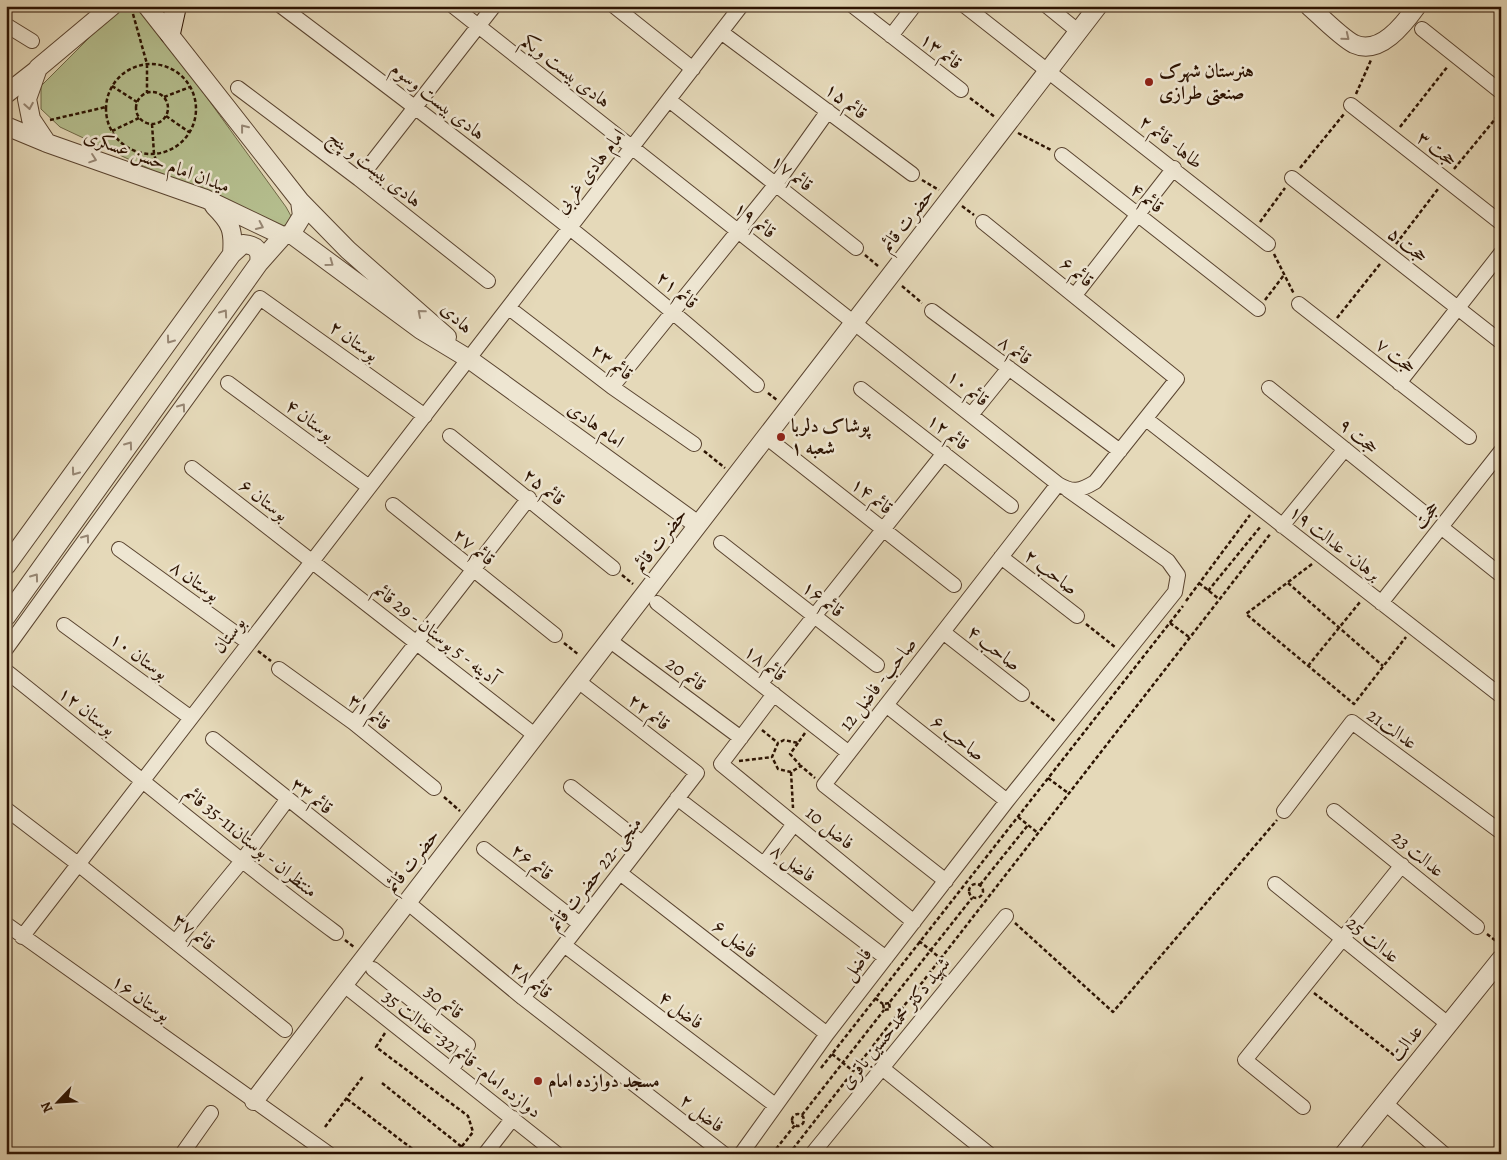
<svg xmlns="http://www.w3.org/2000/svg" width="1507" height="1160" viewBox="0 0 1507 1160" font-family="Alegreya,Amiri,serif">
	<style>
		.grass { fill: #b5bf8f; stroke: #706948 }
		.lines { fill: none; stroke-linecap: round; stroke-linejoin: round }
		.minor-casing { stroke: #5a4430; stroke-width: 16 }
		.tertiary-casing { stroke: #5a4430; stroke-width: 20 }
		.secondary-casing { stroke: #2c1302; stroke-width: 22 }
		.path { stroke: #2c1302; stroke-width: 2.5; stroke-dasharray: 4 2.5; stroke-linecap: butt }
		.minor { stroke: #eee6d2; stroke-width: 14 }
		.tertiary { stroke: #eee6d2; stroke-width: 18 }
		.secondary { stroke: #eee6d2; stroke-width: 20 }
		.oneway { stroke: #978774 }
		.poi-dot { fill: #8f2418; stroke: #eee6d2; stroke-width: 2 }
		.labels { text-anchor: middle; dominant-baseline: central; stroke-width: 5; stroke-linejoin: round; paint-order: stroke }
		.street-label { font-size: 19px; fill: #2c1302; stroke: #eee6d2 }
		.poi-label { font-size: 19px; font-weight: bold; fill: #2c1302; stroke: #eee6d2; text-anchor: start }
	</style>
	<rect width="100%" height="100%" fill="#e5d9b9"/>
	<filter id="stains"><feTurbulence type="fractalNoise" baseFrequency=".004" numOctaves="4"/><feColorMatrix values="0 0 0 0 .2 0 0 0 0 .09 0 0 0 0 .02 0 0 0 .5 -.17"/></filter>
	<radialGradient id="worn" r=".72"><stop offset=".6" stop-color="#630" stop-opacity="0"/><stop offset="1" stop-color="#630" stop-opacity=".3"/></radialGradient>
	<path class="grass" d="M 121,6 C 139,6 148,17 158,30 L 286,207 L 291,216 L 288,223 L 282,227 L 207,196 L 60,127 L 41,109 L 41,86 Z"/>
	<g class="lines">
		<g class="minor-casing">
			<path id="minor" d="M 281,6 C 443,128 605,250 757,385
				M 453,6 L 1058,484 C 1073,493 1080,491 1095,482 L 1177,379 L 983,222
				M 614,6 L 693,69
				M 853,6 L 961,90
				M 965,6 L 1268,244
				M 1047,6 L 1079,32
				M 6,25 L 32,41
				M 1422,29 L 1501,92
				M 721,32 L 912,174
				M 891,36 L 914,6
				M 238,88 L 359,179 L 488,281
				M 669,100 L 856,248
				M 1351,105 L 1501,223
				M 1062,155 L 1258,309
				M 1292,178 L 1501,342
				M 359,179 L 494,6
				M 1075,295 L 1174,168
				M 1299,304 L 1469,437
				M 509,308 L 612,387 L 694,444
				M 932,311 L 1120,451
				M 228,383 L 369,487
				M 1399,383 L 1501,253
				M 612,387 L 776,184 L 828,111
				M 1269,388 L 1424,513
				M 861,389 L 1011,506
				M 971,415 L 1009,368
				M 1146,419 L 1501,696
				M 450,436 L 613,568
				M 766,437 L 954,585
				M 192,468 L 536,736
				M 393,505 L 555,635
				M 1282,526 L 1345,449
				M 1441,527 L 1501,575
				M 721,543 L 877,665
				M 119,549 L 249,643
				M 1001,557 L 1077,616
				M 657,603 L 849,753
				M 1381,603 L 1501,451
				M 64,625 L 191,718
				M 943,632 L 1022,694
				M 609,640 L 741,738
				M 6,649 L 260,298 L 425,416
				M 279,669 L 354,723 L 434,788
				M 6,671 C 116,758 223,849 336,933
				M 761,683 L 944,453
				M 774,694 L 721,764 L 914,922
				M 886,705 L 1007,801
				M 354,723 L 529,498
				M 213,739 L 390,880
				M 571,787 L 642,843
				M 677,798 L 886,958
				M 6,809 L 78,864 L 285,1030
				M 1284,811 L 1352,722 L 1501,832
				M 1334,811 L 1477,927
				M 484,849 L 580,924
				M 764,864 L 794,824
				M 620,873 L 827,1034
				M 946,881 L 824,785 L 1058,484
				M 1275,884 L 1448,1024
				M 407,902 L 523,998 L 724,1154
				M 6,924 L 329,1154
				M 22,937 L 741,6
				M 176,941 L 241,862 L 287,800
				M 564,945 L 775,1105
				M 373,969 L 468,1045 L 451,1070
				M 344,985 L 557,1154
				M 523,998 L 697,773 L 578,681
				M 882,1068 L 989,1154
				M 1385,1103 L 1444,1154
				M 1303,1107 L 1245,1060 L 1402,865
				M 182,1154 L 211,1113
				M 485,1154 L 513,1118
				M 741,1154 L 827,1034 L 1007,801 L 1175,592 L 1178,575 L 1168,561 L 1068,490
				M 812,1154 L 1006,916"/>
		</g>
		<g class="tertiary-casing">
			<path id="tertiary" d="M 1309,6 C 1320,16 1342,38 1354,44 C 1380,56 1404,24 1417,6
				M 6,94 L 38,69
				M 6,126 L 47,143 L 206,199 L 279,234 L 283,236 L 291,234 L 302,216 L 300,201 L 147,6
				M 47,143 L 31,119 L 27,99 L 38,68 L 112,6
				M 300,201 L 348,250 L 447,337
				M 291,234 L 421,330 L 469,359 L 698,525
				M 232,254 L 243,244 C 256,245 261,250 259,263
				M 6,566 L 232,254 C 234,230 231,223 214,206
				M 6,617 L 259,263 L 283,236
				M 254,1101 L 1098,6
				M 1344,1154 L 1501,959"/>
		</g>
		<g class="secondary-casing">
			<path id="secondary" d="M 170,33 L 176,6"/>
		</g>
		<path class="path" d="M 133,14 L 147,64 L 147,93
			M106 109a45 45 0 1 1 90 0a45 45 0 1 1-90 0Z
			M 112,86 L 137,102
			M136 108a16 16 0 1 1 32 0a16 16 0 1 1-32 0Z
			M 1356,94 L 1371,60
			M 164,97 L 190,87
			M 970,98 L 995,117
			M 166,116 L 189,132
			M 50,120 L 106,107
			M 152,124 L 154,154 L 158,167
			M 1400,127 L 1448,66
			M 112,131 L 139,118
			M 1018,133 L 1051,150
			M 1300,168 L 1344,114
			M 1454,169 L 1501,112
			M 922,180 L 939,190
			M 962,206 L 974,215
			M 1260,222 L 1285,188
			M 1396,244 L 1438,189
			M 1274,254 L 1294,294
			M 865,255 L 878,266
			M 902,286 L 922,303
			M 1265,300 L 1284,275
			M 1337,318 L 1380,264
			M 768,393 L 777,400
			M 704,451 L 725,468
			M 1312,564 L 1246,614 L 1354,704 L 1406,637
			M 622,575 L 633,584
			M 1199,583 L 1219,599
			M 1288,583 L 1383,666
			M 1208,591 L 1261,526
			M 1186,601 L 1250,515
			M 1170,623 L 1189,637
			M 1086,624 L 1115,647
			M 564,643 L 579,655
			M 258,651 L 271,661
			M 1308,666 L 1360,602
			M 1031,702 L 1056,722
			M 762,730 L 778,743
			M 805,733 L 798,743 L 784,740 L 778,743 L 772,757 L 778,769 L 791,772 L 801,766 L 815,778
			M 798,743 L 790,754 L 800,765
			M 739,761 L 772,757
			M 791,772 L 793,808
			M 1048,778 L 1068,793
			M 444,797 L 460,811
			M 1018,817 L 1038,833
			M969 891a7 7 0 1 1 14 0a7 7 0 1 1-14 0Z
			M 980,885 L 1028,825
			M 1015,923 L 1113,1012 L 1277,820
			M 1487,934 L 1500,944
			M 345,940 L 354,947
			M 919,941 L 949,965
			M 1314,993 L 1395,1056
			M 875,998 L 883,1004
			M 889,1003 L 883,1004 L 884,1010 L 890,1009 L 889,1003 L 972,898
			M 385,1033 L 376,1047 L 468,1116 L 473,1132 L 456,1154
			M 832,1054 L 853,1071
			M 821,1068 L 1183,606
			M 382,1083 L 462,1147
			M 347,1099 L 419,1154
			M792 1120a6 6 0 1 1 12 0a6 6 0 1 1-12 0Z
			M 802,1115 L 884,1010
			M 325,1127 L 364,1075
			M 772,1154 L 795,1125
			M 789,1154 L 1271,533"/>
		<use href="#minor" class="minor"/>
		<use href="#tertiary" class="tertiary"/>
		<use href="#secondary" class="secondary"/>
	</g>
	<defs><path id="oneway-chevron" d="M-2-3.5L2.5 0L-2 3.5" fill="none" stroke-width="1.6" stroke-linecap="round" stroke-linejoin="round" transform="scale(1.25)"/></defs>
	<g class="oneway">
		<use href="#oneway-chevron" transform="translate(1346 37) rotate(39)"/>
		<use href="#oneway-chevron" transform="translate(29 106) rotate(80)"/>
		<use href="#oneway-chevron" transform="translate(244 128) rotate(-128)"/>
		<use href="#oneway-chevron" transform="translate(93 159) rotate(19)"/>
		<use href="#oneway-chevron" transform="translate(260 226) rotate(25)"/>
		<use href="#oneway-chevron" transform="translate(330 263) rotate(36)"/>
		<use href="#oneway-chevron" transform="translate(224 313) rotate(-55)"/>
		<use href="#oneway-chevron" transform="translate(421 313) rotate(-139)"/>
		<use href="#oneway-chevron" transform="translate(170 340) rotate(126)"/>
		<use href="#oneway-chevron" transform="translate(182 407) rotate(-54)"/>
		<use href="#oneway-chevron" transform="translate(129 445) rotate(-54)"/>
		<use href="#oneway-chevron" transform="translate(75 472) rotate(126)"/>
		<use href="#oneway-chevron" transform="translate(86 538) rotate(-54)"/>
		<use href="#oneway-chevron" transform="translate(35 577) rotate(-54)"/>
	</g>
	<g class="poi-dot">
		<circle cx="1149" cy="82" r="5"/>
		<circle cx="781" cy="437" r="5"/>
		<circle cx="538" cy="1081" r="5"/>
	</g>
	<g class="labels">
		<g class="street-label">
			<text transform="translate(941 51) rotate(38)">قائم ۱۳</text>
			<text transform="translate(566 71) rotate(38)">هادی بیست ویکم</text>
			<text transform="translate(438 101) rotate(38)">هادی بیست وسوم</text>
			<text transform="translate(846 101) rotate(37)">قائم ۱۵</text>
			<text transform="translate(1171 142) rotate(38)">طاها- قائم ۲</text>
			<text transform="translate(1437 149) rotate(38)">حجت ۳</text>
			<text transform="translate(157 161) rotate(20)">میدان امام حسن عسکری</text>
			<text transform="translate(375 169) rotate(38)">هادی بیست و پنج</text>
			<text transform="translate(590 171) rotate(-52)">امام هادی غربی</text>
			<text transform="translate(792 173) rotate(38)">قائم ۱۷</text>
			<text transform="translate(1147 198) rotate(38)">قائم ۴</text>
			<text transform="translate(755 220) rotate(38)">قائم ۱۹</text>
			<text transform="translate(907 220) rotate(-52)">حضرت قائم</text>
			<text transform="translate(1408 245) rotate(38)">حجت ۵</text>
			<text transform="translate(1077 272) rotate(39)">قائم ۶</text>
			<text transform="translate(677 290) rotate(40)">قائم ۲۱</text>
			<text transform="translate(457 318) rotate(44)">هادی</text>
			<text transform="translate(354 341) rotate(36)">بوستان ۲</text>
			<text transform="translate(1015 350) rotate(37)">قائم ۸</text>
			<text transform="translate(1396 356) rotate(38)">حجت ۷</text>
			<text transform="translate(612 362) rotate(37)">قائم ۲۳</text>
			<text transform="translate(968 388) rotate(38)">قائم ۱۰</text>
			<text transform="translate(310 420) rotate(37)">بوستان ۴</text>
			<text transform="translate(596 425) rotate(36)">امام هادی</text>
			<text transform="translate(948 432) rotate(38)">قائم ۱۲</text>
			<text transform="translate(1359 436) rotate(39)">حجت ۹</text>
			<text transform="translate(544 487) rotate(39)">قائم ۲۵</text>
			<text transform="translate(872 496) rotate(38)">قائم ۱۴</text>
			<text transform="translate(264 500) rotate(38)">بوستان ۶</text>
			<text transform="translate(1426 515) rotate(-52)">حجت</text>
			<text transform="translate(660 540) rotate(-52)">حضرت قائم</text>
			<text transform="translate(1335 543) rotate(38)">برهان- عدالت ۱۹</text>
			<text transform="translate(474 547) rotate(39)">قائم ۲۷</text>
			<text transform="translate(1051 572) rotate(38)">صاحب ۲</text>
			<text transform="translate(195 581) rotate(36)">بوستان ۸</text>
			<text transform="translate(823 599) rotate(38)">قائم ۱۶</text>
			<text transform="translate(436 634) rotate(38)">آدینه - 5 بوستان - 29 قائم</text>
			<text transform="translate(229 635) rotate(-52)">بوستان</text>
			<text transform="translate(994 648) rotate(38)">صاحب ۴</text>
			<text transform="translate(139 656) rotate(36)">بوستان ۱۰</text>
			<text transform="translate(765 663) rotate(38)">قائم ۱۸</text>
			<text transform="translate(686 674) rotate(36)">قائم 20</text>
			<text transform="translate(878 684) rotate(-52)">صاحب- فاضل 12</text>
			<text transform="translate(87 711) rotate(38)">بوستان ۱۲</text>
			<text transform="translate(369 712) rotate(38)">قائم ۳۱</text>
			<text transform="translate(649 712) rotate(38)">قائم ۲۲</text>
			<text transform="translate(1392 729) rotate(35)">21عدالت</text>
			<text transform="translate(958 738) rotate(38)">صاحب ۶</text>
			<text transform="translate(312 796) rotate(38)">قائم ۳۳</text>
			<text transform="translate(830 828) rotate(39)">فاضل 10</text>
			<text transform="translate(251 842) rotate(39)">منتظران - بوستان11-35 قائم</text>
			<text transform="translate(1418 854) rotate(39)">عدالت 23</text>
			<text transform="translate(412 861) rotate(-52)">حضرت قائم</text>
			<text transform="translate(532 862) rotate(38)">قائم ۲۶</text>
			<text transform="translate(793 863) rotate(37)">فاضل ۸</text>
			<text transform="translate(595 874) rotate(-52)">منجی-22 حضرت قائم</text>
			<text transform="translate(194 932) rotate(39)">قائم ۳۷</text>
			<text transform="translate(735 939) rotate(38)">فاضل ۶</text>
			<text transform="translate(1373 940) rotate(39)">عدالت 25</text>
			<text transform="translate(857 964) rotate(-52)">فاضل</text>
			<text transform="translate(531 980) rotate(39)">قائم ۲۸</text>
			<text transform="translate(141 998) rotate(35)">بوستان ۱۶</text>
			<text transform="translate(444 1002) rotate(38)">قائم 30</text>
			<text transform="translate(681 1010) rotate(37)">فاضل ۴</text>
			<text transform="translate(895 1023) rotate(-51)">شهید دکتر محمدحسین باقری</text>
			<text transform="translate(1406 1043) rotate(-51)">عدالت</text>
			<text transform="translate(462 1054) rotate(38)">دوازده امام- قائم 32- عدالت 35</text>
			<text transform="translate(702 1113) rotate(38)">فاضل ۲</text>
		</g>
		<g class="poi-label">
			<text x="1159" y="71">هنرستان شهرک<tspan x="1159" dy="22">صنعتی طرازی</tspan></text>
			<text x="791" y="426">پوشاک دلربا<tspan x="791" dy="22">شعبه ۱</tspan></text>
			<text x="548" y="1081">مسجد دوازده امام</text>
		</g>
	</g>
	<rect width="1507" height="1160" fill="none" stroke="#e5d9b9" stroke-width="25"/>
	<rect x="8" y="8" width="1492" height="1145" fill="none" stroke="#2c1302" stroke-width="2.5"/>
	<rect x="12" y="12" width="1482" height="1135" fill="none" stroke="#2c1302"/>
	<g transform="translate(58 1102) rotate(245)" stroke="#eee6d2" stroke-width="4" paint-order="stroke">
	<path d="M0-4L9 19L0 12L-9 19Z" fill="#2c1302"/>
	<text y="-8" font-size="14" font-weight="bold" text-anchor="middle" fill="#2c1302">N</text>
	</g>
	<rect width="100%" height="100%" filter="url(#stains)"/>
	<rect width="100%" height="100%" fill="url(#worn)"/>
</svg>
